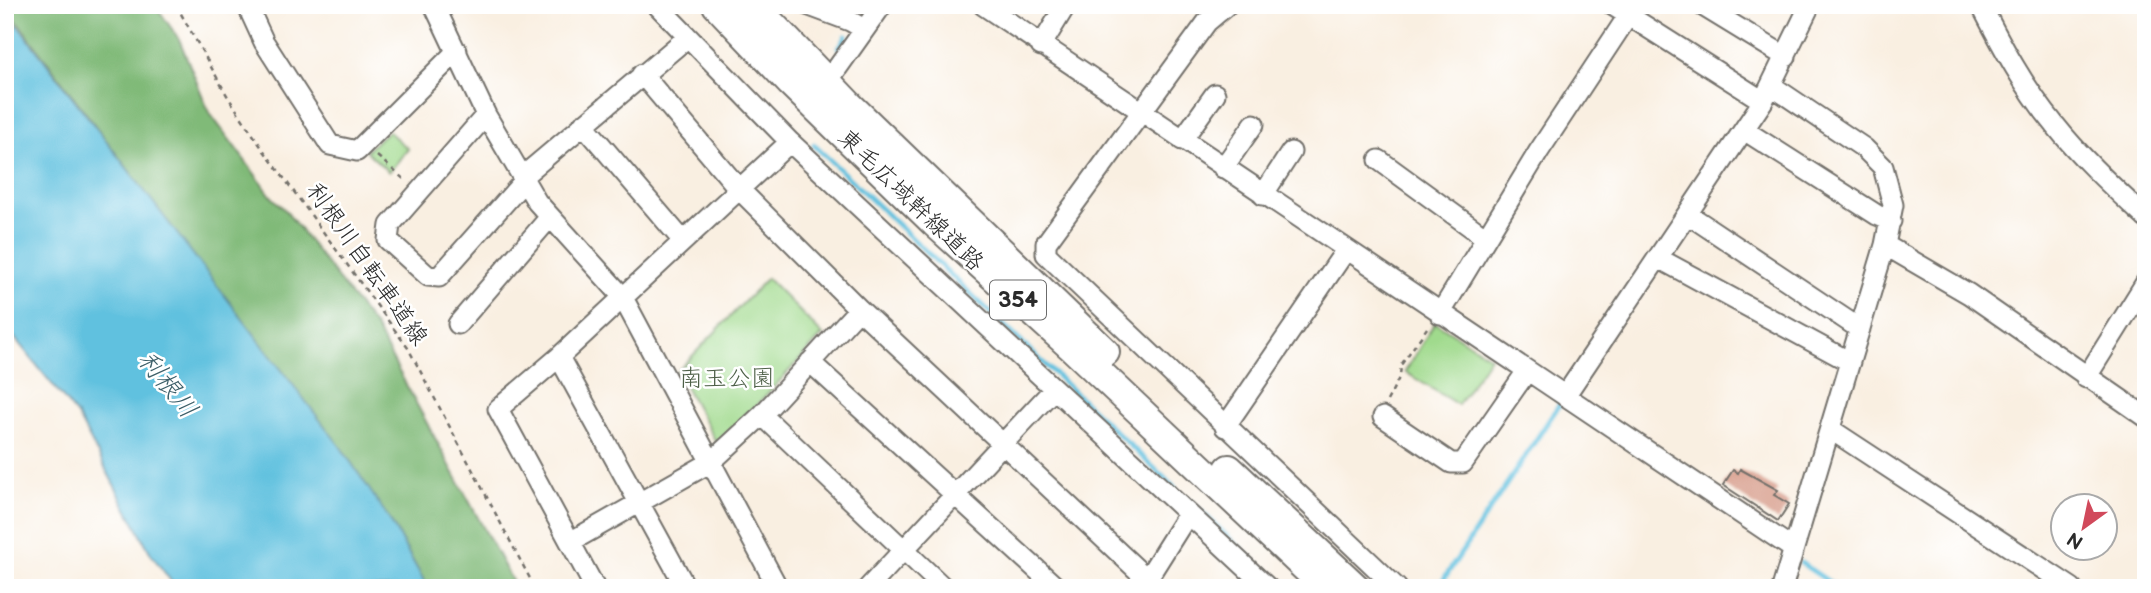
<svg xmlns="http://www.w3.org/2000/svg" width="2151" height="593" viewBox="0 0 2151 593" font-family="'Balsamiq Sans','Klee One',sans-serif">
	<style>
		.green { fill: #a0da8d; stroke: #66825c; stroke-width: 2 }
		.forest { fill: #80ba78; stroke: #567252; stroke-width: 2 }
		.water { fill: #60c1df; stroke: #467685; stroke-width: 2 }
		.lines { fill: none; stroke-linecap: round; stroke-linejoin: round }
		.stream { stroke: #60c1df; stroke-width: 5 }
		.building { fill: #d49481 }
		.minor-casing { stroke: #73706b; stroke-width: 23 }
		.highway-casing { stroke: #73706b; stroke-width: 32 }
		.path { stroke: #73706b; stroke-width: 2.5; stroke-dasharray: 5 5; stroke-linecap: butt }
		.minor { stroke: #fff; stroke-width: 19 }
		.highway { stroke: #fff; stroke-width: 28 }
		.labels { text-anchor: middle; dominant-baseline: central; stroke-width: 5; stroke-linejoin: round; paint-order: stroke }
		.shield { fill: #fff; stroke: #6b6b6b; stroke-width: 2 }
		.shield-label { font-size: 23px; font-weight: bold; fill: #2b2b2b }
		.street-label { font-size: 24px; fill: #2b2b2b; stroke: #fff }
		.park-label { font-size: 24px; fill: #4e6048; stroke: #fff }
		.water-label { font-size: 26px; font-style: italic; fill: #3e606a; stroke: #fff }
	</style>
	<rect width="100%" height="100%" fill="#fff"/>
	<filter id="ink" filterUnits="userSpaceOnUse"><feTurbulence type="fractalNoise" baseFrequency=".0143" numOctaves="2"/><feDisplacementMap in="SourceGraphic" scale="14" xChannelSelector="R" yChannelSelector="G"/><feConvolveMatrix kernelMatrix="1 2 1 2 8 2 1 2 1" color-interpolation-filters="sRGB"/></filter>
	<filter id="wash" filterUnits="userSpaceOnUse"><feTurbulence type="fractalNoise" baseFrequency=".00686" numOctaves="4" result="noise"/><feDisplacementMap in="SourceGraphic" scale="28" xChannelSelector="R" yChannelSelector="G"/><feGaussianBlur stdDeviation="1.57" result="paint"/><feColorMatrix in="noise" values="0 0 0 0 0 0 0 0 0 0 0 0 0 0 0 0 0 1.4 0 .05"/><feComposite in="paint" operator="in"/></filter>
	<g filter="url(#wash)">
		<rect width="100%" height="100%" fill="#f9efe1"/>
		<path class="green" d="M 388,131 L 408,149 L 389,172 L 366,151 Z
			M 767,278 L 823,335 L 723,441 L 716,442 L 677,372 Z
			M 1435,322 L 1490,357 L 1458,405 L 1405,372 Z"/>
		<path class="forest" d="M 5,5 L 155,5 L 179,39 L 209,112 L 272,197 L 286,211 L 375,327 L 516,588 L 428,588 L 388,517 Z"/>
		<path class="water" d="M 5,9 L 340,446 L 388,517 L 428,588 L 176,588 L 151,554 L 77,415 L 5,326 Z"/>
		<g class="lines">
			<path class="stream" d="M 839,48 L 846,36
				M 814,145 L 1175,488
				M 1190,501 L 1282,588
				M 1801,563 L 1838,588
				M 1438,588 L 1561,402"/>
		</g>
		<g id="blocks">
			<path class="building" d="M 1740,469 L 1778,490 L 1774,495 L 1789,504 L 1778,521 L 1723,485 L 1733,470 L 1738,473 Z"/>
		</g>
	</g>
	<g filter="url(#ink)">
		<use href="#blocks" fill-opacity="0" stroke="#73706b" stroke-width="2"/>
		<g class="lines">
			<g class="minor-casing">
				<path id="minor" d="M 247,5 L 264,42 L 330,145 L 357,151 L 457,51
					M 434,5 L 486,115 L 537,202 L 622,296 L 778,588
					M 657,5 L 790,142 L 1268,588
					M 807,5 L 850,21 L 864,29
					M 983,5 L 1792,548
					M 1227,5 L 1207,22 L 1046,243 L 1046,254 L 1397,588
					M 1612,5 L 1763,101
					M 1701,5 L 1786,57
					M 1981,5 C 2002,46 2025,89 2055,125 C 2082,159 2114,188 2146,218
					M 1041,46 L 1066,5
					M 642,74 L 739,189 L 859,309 L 1147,579
					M 1772,86 L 1864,148 L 1883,167 L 1893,205 L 1885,245 L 1782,588
					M 821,91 L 882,5
					M 486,115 L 390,225 L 388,240 L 428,276 L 439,277 L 524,181
					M 583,124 L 683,241
					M 1744,130 L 1877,215 L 1891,221
					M 1182,140 L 1215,94
					M 1379,160 L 1486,238
					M 1223,168 L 1254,124
					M 522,177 L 688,37
					M 1263,195 L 1291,152
					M 1689,215 L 1860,329
					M 1885,245 L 1969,294 L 2146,417
					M 1658,258 L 1850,362
					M 1440,314 L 1539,151 L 1628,16
					M 458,324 L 550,217
					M 559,357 L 686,588
					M 810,362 L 1057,588
					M 2086,378 L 2146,282
					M 1565,396 L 1763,101 L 1810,5
					M 762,415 L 944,588
					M 1383,417 L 1451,463 L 1463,463 L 1527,371
					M 1225,427 L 1346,250
					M 1830,429 L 2072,588
					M 570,542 L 711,462 L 762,415 L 859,309
					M 1142,587 L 1188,514
					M 595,588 L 498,409 L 559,357 L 790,142
					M 868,588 L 1054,389"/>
			</g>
			<g class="highway-casing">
				<path id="highway" d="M 717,5 L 791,83 L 935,223 L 1073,348 L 1327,588
					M 753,5 L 849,105 L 1105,352
					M 1229,469 L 1356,588"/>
			</g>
			<path class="path" d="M 176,5 L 228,97 L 262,148 L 408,348 L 535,588
				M 377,156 L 406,181
				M 1387,401 L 1400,376 L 1401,365 L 1427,328"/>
			<use href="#minor" class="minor"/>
			<use href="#highway" class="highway"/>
		</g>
	</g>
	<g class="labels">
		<rect class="shield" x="990" y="280.5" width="56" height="39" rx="5"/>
		<g class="shield-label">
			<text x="1018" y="300">354</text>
		</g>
		<g class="street-label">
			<text transform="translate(911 200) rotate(44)">東毛広域幹線道路</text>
			<text transform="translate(367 264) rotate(55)">利根川自転車道線</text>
		</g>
		<g class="park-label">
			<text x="727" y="378">南玉公園</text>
		</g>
		<g class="water-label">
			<text transform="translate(167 385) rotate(51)">利根川</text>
		</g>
	</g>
	<rect width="2151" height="593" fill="none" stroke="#fff" stroke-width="28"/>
	<g transform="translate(2084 527) rotate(213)"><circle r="33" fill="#ffffff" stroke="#aaaaaa" stroke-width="2"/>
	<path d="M0-5L12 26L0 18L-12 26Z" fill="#d1495b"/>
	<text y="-10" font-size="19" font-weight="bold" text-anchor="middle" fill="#2b2b2b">N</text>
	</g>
</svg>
